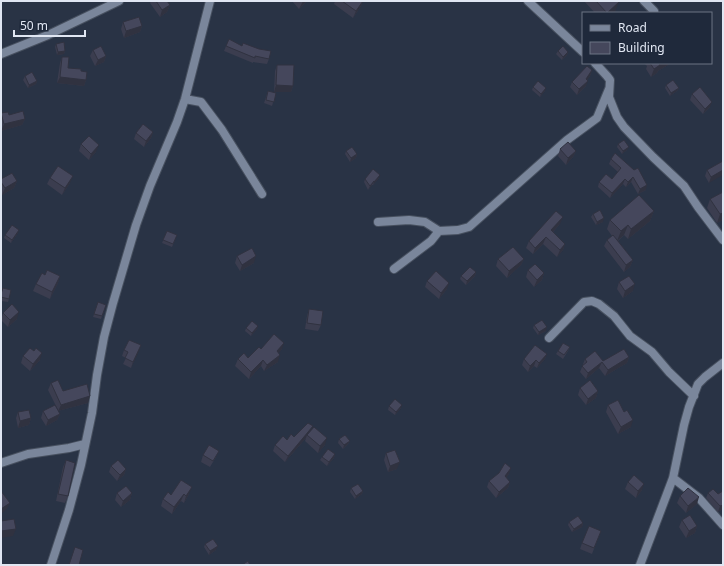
<svg xmlns="http://www.w3.org/2000/svg" width="724" height="566" viewBox="0 0 724 566" font-family="'Noto Sans',sans-serif">
	<style>
		.lines { fill: none; stroke-linecap: round; stroke-linejoin: round }
		.street-casing { stroke: #47505f; stroke-width: 10 }
		.street { stroke: #7a869b; stroke-width: 8 }
		.wall { fill: #3b3d4f }
		.shaded-wall { fill: #303240 }
		.building { fill: #45475c; stroke: #303240 }
	</style>
	<rect width="100%" height="100%" fill="#293345"/>
	<g class="lines">
		<g class="street-casing">
			<path id="street" d="M 528,1 L 583,52
				M 644,1 L 654,11
				M 1,54 L 48,35 L 119,1
				M 595,63 L 607,76 L 610,80 L 609,97 L 617,117 L 624,127 L 653,157 L 684,186 L 698,207 L 723,240
				M 185,99 L 201,102 L 222,130 L 262,194
				M 378,222 L 409,220 L 425,222 L 439,231 L 458,230 L 469,227 L 567,140 L 597,118 L 609,89
				M 394,269 L 431,241 L 439,231
				M 549,338 L 584,302 L 592,301 L 599,304 L 614,316 L 630,336 L 652,352 L 669,372 L 694,396
				M 1,463 L 28,454 L 69,448 L 85,444
				M 673,478 L 699,498 L 723,525
				M 51,565 L 69,510 L 81,465 L 92,413 L 97,375 L 104,337 L 113,303 L 136,225 L 150,186 L 177,122 L 185,99 L 210,1
				M 640,565 L 673,478 L 684,425 L 689,407 L 698,384 L 705,377 L 723,363"/>
		</g>
		<use href="#street" class="street"/>
	</g>
	<path class="wall" d="M 151,1 L 167,1 L 170,5 L 167,12 L 160,17 L 150,3 Z
		M 292,1 L 307,1 L 299,9 Z
		M 335,1 L 363,1 L 361,6 L 353,18 L 334,4 Z
		M 584,1 L 617,1 L 615,12 L 614,13 L 595,13 Z
		M 123,22 L 142,26 L 140,32 L 124,38 L 121,29 Z
		M 56,44 L 65,51 L 64,54 L 57,55 L 55,47 Z
		M 226,46 L 242,46 L 269,59 L 267,64 L 253,62 L 253,63 L 224,51 Z
		M 93,50 L 106,56 L 104,62 L 95,66 L 90,56 Z
		M 558,51 L 568,52 L 567,55 L 562,60 L 556,54 Z
		M 62,57 L 68,68 L 81,71 L 86,80 L 84,86 L 57,83 L 60,63 Z
		M 644,63 L 669,63 L 668,65 L 658,71 L 657,73 L 651,77 L 646,69 L 647,66 Z
		M 277,65 L 293,86 L 291,92 L 274,92 L 275,71 Z
		M 592,70 L 590,76 L 587,80 L 586,86 L 577,95 L 570,87 L 572,82 Z
		M 25,76 L 37,81 L 36,84 L 28,88 L 23,80 Z
		M 666,85 L 679,88 L 677,91 L 670,96 L 665,88 Z
		M 533,87 L 545,91 L 540,97 L 532,90 Z
		M 268,91 L 276,93 L 272,106 L 264,103 Z
		M 692,94 L 710,107 L 703,114 L 690,100 Z
		M 1,113 L 25,119 L 22,125 L 1,131 Z
		M 153,132 L 151,138 L 144,147 L 134,139 L 136,133 Z
		M 81,144 L 96,152 L 89,160 L 79,151 Z
		M 618,144 L 627,150 L 622,154 L 617,147 Z
		M 560,149 L 576,151 L 573,157 L 566,165 L 558,156 Z
		M 346,151 L 357,154 L 356,158 L 350,162 L 345,154 Z
		M 615,153 L 646,190 L 638,194 L 631,182 L 626,187 L 623,184 L 610,198 L 598,187 L 599,182 L 612,179 L 618,172 L 609,164 L 611,159 Z
		M 723,161 L 709,183 L 705,176 L 707,170 Z
		M 50,178 L 70,183 L 62,195 L 47,184 Z
		M 379,178 L 373,185 L 372,185 L 368,190 L 364,182 L 365,179 Z
		M 1,179 L 17,181 L 14,188 L 2,195 L 1,193 Z
		M 723,192 L 723,220 L 717,223 L 707,208 L 710,199 Z
		M 654,211 L 650,221 L 628,239 L 624,235 L 618,241 L 633,260 L 630,267 L 624,272 L 604,246 L 607,240 L 612,236 L 607,229 L 610,220 Z
		M 593,214 L 603,222 L 596,225 L 591,217 Z
		M 560,224 L 553,232 L 565,244 L 563,250 L 557,257 L 543,244 L 533,254 L 526,248 L 529,241 Z
		M 167,231 L 177,235 L 172,247 L 162,243 Z
		M 18,233 L 11,243 L 4,238 L 5,235 Z
		M 237,256 L 254,263 L 240,271 L 235,263 Z
		M 498,259 L 524,259 L 521,265 L 507,278 L 496,266 Z
		M 528,270 L 544,273 L 542,280 L 534,287 L 526,277 Z
		M 476,272 L 475,276 L 466,285 L 460,279 L 461,276 Z
		M 45,275 L 60,276 L 58,283 L 50,299 L 33,291 L 36,284 Z
		M 427,281 L 447,289 L 439,299 L 425,287 Z
		M 619,282 L 633,291 L 623,298 L 617,289 Z
		M 1,293 L 9,299 L 8,302 L 1,301 Z
		M 98,302 L 106,305 L 101,319 L 93,317 Z
		M 309,309 L 321,325 L 318,331 L 305,329 L 307,316 Z
		M 3,313 L 17,319 L 8,327 L 1,320 Z
		M 534,325 L 546,331 L 538,335 L 533,328 Z
		M 258,326 L 257,329 L 251,336 L 245,331 L 246,328 Z
		M 141,345 L 131,368 L 123,364 L 126,358 L 122,356 L 124,350 Z
		M 570,347 L 568,351 L 563,359 L 556,354 L 558,351 Z
		M 261,349 L 282,349 L 278,353 L 278,362 L 264,371 L 261,366 L 249,379 L 235,366 L 238,359 L 248,358 Z
		M 34,351 L 40,360 L 30,371 L 21,363 L 23,356 Z
		M 547,354 L 545,359 L 537,368 L 534,366 L 528,372 L 522,365 L 524,359 Z
		M 629,357 L 627,363 L 605,376 L 599,368 L 586,379 L 580,372 L 585,359 L 603,361 Z
		M 51,383 L 63,391 L 88,403 L 58,411 L 60,414 L 57,420 L 46,426 L 41,418 L 43,411 L 58,410 L 48,390 Z
		M 580,388 L 598,391 L 596,398 L 586,405 L 578,395 Z
		M 608,405 L 631,427 L 618,434 L 606,412 Z
		M 389,406 L 401,408 L 395,415 L 388,410 Z
		M 18,412 L 31,418 L 29,425 L 18,428 L 16,418 Z
		M 311,430 L 325,445 L 318,453 L 305,441 L 306,438 L 285,462 L 273,451 L 275,445 Z
		M 339,439 L 350,441 L 348,444 L 343,449 L 338,443 Z
		M 386,453 L 397,469 L 388,472 L 384,460 Z
		M 335,454 L 334,458 L 327,466 L 320,460 L 322,457 Z
		M 203,455 L 216,457 L 210,467 L 201,462 Z
		M 66,460 L 68,496 L 65,503 L 56,501 L 63,467 Z
		M 111,466 L 126,469 L 124,475 L 117,481 L 109,472 Z
		M 509,474 L 506,478 L 510,482 L 508,488 L 496,498 L 487,487 L 489,481 Z
		M 628,482 L 642,490 L 636,498 L 625,489 Z
		M 351,488 L 363,491 L 362,494 L 355,499 L 350,492 Z
		M 723,491 L 723,509 L 718,512 L 706,498 L 708,493 L 718,494 Z
		M 117,493 L 132,493 L 130,500 L 121,507 L 115,500 Z
		M 189,494 L 184,503 L 181,501 L 172,514 L 161,506 L 163,499 L 171,495 Z
		M 680,496 L 697,504 L 686,513 L 677,503 Z
		M 682,520 L 697,526 L 695,533 L 686,538 L 679,527 Z
		M 569,522 L 583,523 L 582,527 L 572,532 L 568,525 Z
		M 601,531 L 592,554 L 580,549 L 582,543 Z
		M 205,544 L 216,550 L 209,555 L 204,547 Z"/>
	<path class="shaded-wall" d="M 303,1 L 307,1 L 299,9 Z
		M 363,1 L 361,6 L 353,18 L 356,11 Z
		M 619,2 L 615,12 L 614,13 L 607,13 Z
		M 170,5 L 167,12 L 160,17 L 162,10 Z
		M 142,26 L 140,32 L 124,38 L 126,31 Z
		M 65,51 L 64,54 L 57,55 L 58,52 Z
		M 568,52 L 567,55 L 562,60 L 563,57 Z
		M 106,56 L 104,62 L 95,66 L 98,60 Z
		M 661,63 L 669,63 L 668,65 L 658,71 L 657,73 L 651,77 L 654,69 Z
		M 592,70 L 590,76 L 584,84 L 586,79 Z
		M 60,77 L 86,80 L 84,86 L 57,83 Z
		M 37,81 L 36,84 L 28,88 L 29,85 Z
		M 588,81 L 586,86 L 577,95 L 579,89 Z
		M 276,85 L 293,86 L 291,92 L 274,92 Z
		M 546,88 L 545,91 L 540,97 L 541,94 Z
		M 679,88 L 677,91 L 670,96 L 671,93 Z
		M 712,102 L 710,107 L 703,114 L 705,109 Z
		M 25,119 L 22,125 L 1,131 L 4,124 Z
		M 153,132 L 151,138 L 144,147 L 146,141 Z
		M 99,145 L 96,152 L 89,160 L 91,154 Z
		M 629,147 L 627,150 L 622,154 L 623,151 Z
		M 576,151 L 573,157 L 566,165 L 568,158 Z
		M 357,154 L 356,158 L 350,162 L 351,158 Z
		M 723,170 L 723,175 L 709,183 L 711,177 Z
		M 380,175 L 379,178 L 373,185 L 374,182 Z
		M 73,176 L 70,183 L 62,195 L 65,188 Z
		M 633,177 L 631,182 L 626,187 L 628,182 Z
		M 625,179 L 623,184 L 610,198 L 612,193 Z
		M 17,181 L 14,188 L 2,195 L 5,188 Z
		M 374,181 L 372,185 L 368,190 L 370,186 Z
		M 647,185 L 646,190 L 638,194 L 640,189 Z
		M 654,211 L 650,221 L 628,239 L 631,229 Z
		M 723,213 L 723,220 L 717,223 L 720,214 Z
		M 563,217 L 560,224 L 548,237 L 551,230 Z
		M 604,218 L 603,222 L 596,225 L 597,222 Z
		M 628,225 L 624,235 L 617,241 L 621,231 Z
		M 19,230 L 18,233 L 11,243 L 12,240 Z
		M 546,237 L 543,244 L 533,254 L 535,248 Z
		M 565,244 L 563,250 L 557,257 L 560,250 Z
		M 256,256 L 254,263 L 240,271 L 242,265 Z
		M 524,259 L 521,265 L 507,278 L 509,271 Z
		M 633,260 L 630,267 L 624,272 L 626,265 Z
		M 476,272 L 475,276 L 466,285 L 467,281 Z
		M 544,273 L 542,280 L 534,287 L 537,280 Z
		M 60,276 L 58,283 L 50,299 L 52,292 Z
		M 449,283 L 447,289 L 439,299 L 441,293 Z
		M 635,284 L 633,291 L 623,298 L 625,291 Z
		M 19,312 L 17,319 L 8,327 L 10,320 Z
		M 258,326 L 257,329 L 251,336 L 252,333 Z
		M 547,327 L 546,331 L 538,335 L 539,332 Z
		M 284,343 L 282,349 L 275,358 L 277,351 Z
		M 141,345 L 139,351 L 131,368 L 133,362 Z
		M 42,353 L 40,360 L 30,371 L 33,364 Z
		M 547,354 L 545,359 L 537,368 L 539,363 Z
		M 280,355 L 278,362 L 264,371 L 267,365 Z
		M 629,357 L 627,363 L 605,376 L 608,370 Z
		M 263,360 L 261,366 L 249,379 L 251,372 Z
		M 536,360 L 534,366 L 528,372 L 530,366 Z
		M 602,362 L 599,368 L 586,379 L 588,373 Z
		M 598,391 L 596,398 L 586,405 L 588,399 Z
		M 90,396 L 88,403 L 58,411 L 61,405 Z
		M 402,405 L 401,408 L 395,415 L 396,412 Z
		M 60,414 L 57,420 L 46,426 L 48,420 Z
		M 31,418 L 29,425 L 18,428 L 20,421 Z
		M 633,420 L 631,427 L 618,434 L 621,427 Z
		M 313,426 L 310,433 L 307,435 L 306,438 L 285,462 L 288,456 Z
		M 327,438 L 325,445 L 318,453 L 320,446 Z
		M 350,441 L 348,444 L 343,449 L 344,445 Z
		M 335,454 L 334,458 L 327,466 L 329,462 Z
		M 400,462 L 397,469 L 388,472 L 390,466 Z
		M 511,468 L 509,474 L 503,482 L 505,476 Z
		M 126,469 L 124,475 L 117,481 L 120,475 Z
		M 510,482 L 508,488 L 496,498 L 499,492 Z
		M 644,484 L 642,490 L 636,498 L 638,491 Z
		M 192,487 L 189,494 L 184,503 L 186,496 Z
		M 363,491 L 362,494 L 355,499 L 356,496 Z
		M 132,493 L 130,500 L 121,507 L 123,501 Z
		M 184,494 L 181,501 L 172,514 L 174,507 Z
		M 699,497 L 697,504 L 686,513 L 688,506 Z
		M 10,503 L 7,509 L 1,514 L 1,509 Z
		M 723,505 L 723,509 L 718,512 L 720,506 Z
		M 583,523 L 582,527 L 572,532 L 574,529 Z
		M 697,526 L 695,533 L 686,538 L 689,531 Z
		M 16,529 L 13,536 L 1,538 L 1,531 Z
		M 218,546 L 216,550 L 209,555 L 210,551 Z"/>
	<path class="building" d="M 156,1 L 167,1 L 170,5 L 162,10 Z
		M 342,1 L 363,1 L 356,11 Z
		M 596,1 L 617,1 L 619,2 L 607,13 Z
		M 139,17 L 142,26 L 126,31 L 123,22 Z
		M 229,39 L 242,46 L 243,43 L 259,49 L 271,51 L 269,59 L 255,56 L 255,58 L 226,46 Z
		M 64,42 L 65,51 L 58,52 L 56,44 Z
		M 101,46 L 106,56 L 98,60 L 93,50 Z
		M 563,46 L 568,52 L 563,57 L 558,51 Z
		M 62,57 L 69,57 L 68,68 L 81,69 L 81,71 L 87,72 L 86,80 L 60,77 Z
		M 650,63 L 661,63 L 659,64 L 660,65 L 654,69 Z
		M 277,65 L 294,65 L 293,86 L 276,85 Z
		M 587,66 L 592,70 L 586,79 L 588,81 L 579,89 L 572,82 Z
		M 32,72 L 37,81 L 29,85 L 25,76 Z
		M 673,80 L 679,88 L 671,93 L 666,85 Z
		M 538,81 L 546,88 L 541,94 L 533,87 Z
		M 700,87 L 712,102 L 705,109 L 692,94 Z
		M 268,91 L 276,93 L 274,102 L 266,100 Z
		M 23,111 L 25,119 L 4,124 L 1,113 L 8,112 L 9,115 Z
		M 143,124 L 153,132 L 146,141 L 136,133 Z
		M 89,136 L 99,145 L 91,154 L 81,144 Z
		M 624,140 L 629,147 L 623,151 L 618,144 Z
		M 568,142 L 576,151 L 568,158 L 560,149 Z
		M 352,147 L 357,154 L 351,158 L 346,151 Z
		M 615,153 L 634,170 L 638,168 L 647,185 L 640,189 L 633,177 L 628,182 L 625,179 L 612,193 L 599,182 L 606,174 L 612,179 L 621,168 L 611,159 Z
		M 723,161 L 723,170 L 711,177 L 707,170 Z
		M 58,166 L 73,176 L 65,188 L 50,178 Z
		M 373,169 L 380,175 L 374,182 L 374,181 L 370,186 L 365,179 Z
		M 12,173 L 17,181 L 5,188 L 1,182 L 1,179 Z
		M 723,192 L 723,213 L 720,214 L 710,199 Z
		M 639,195 L 654,211 L 631,229 L 628,225 L 621,231 L 610,220 Z
		M 600,210 L 604,218 L 597,222 L 593,214 Z
		M 556,211 L 563,217 L 551,230 L 565,244 L 560,250 L 546,237 L 535,248 L 529,241 Z
		M 12,225 L 19,230 L 12,240 L 5,235 Z
		M 167,231 L 177,235 L 173,244 L 163,240 Z
		M 613,235 L 633,260 L 626,265 L 607,240 Z
		M 513,247 L 524,259 L 509,271 L 498,259 Z
		M 252,248 L 256,256 L 242,265 L 237,256 Z
		M 535,264 L 544,273 L 537,280 L 528,270 Z
		M 470,267 L 476,272 L 467,281 L 461,276 Z
		M 47,270 L 60,276 L 52,292 L 36,284 L 42,273 L 45,275 Z
		M 436,271 L 449,283 L 441,293 L 427,281 Z
		M 629,276 L 635,284 L 625,291 L 619,282 Z
		M 3,288 L 11,290 L 9,299 L 1,297 L 1,294 Z
		M 98,302 L 106,305 L 102,316 L 94,314 Z
		M 12,304 L 19,312 L 10,320 L 3,313 Z
		M 309,309 L 323,311 L 321,325 L 307,323 Z
		M 542,320 L 547,327 L 539,332 L 534,325 Z
		M 252,321 L 258,326 L 252,333 L 246,328 Z
		M 274,334 L 284,343 L 277,351 L 280,355 L 267,365 L 263,360 L 251,372 L 238,359 L 244,353 L 248,358 L 259,347 L 261,349 Z
		M 129,340 L 141,345 L 133,362 L 125,358 L 128,352 L 124,350 Z
		M 563,343 L 570,347 L 564,355 L 558,351 Z
		M 535,345 L 547,354 L 539,363 L 536,360 L 530,366 L 524,359 Z
		M 30,348 L 34,351 L 36,348 L 42,353 L 33,364 L 23,356 Z
		M 624,349 L 629,357 L 608,370 L 602,362 L 588,373 L 582,366 L 587,362 L 585,359 L 595,351 L 603,361 Z
		M 58,380 L 63,391 L 87,384 L 90,396 L 61,405 L 51,383 Z
		M 590,380 L 598,391 L 588,399 L 580,388 Z
		M 395,399 L 402,405 L 396,412 L 389,406 Z
		M 618,400 L 624,412 L 627,410 L 633,420 L 621,427 L 608,405 Z
		M 55,405 L 60,414 L 48,420 L 43,411 Z
		M 29,410 L 31,418 L 20,421 L 18,412 Z
		M 308,423 L 313,426 L 288,456 L 275,445 L 283,436 L 287,440 L 291,434 L 294,437 Z
		M 314,427 L 327,438 L 320,446 L 307,435 Z
		M 345,435 L 350,441 L 344,445 L 339,439 Z
		M 209,445 L 219,451 L 213,461 L 203,455 Z
		M 328,449 L 335,454 L 329,462 L 322,457 Z
		M 395,450 L 400,462 L 390,466 L 386,453 Z
		M 66,460 L 75,463 L 68,496 L 58,494 Z
		M 118,460 L 126,469 L 120,475 L 111,466 Z
		M 505,463 L 511,468 L 505,476 L 510,482 L 499,492 L 489,481 L 499,473 Z
		M 634,475 L 644,484 L 638,491 L 628,482 Z
		M 181,480 L 192,487 L 186,496 L 184,494 L 174,507 L 163,499 L 168,492 L 171,495 Z
		M 358,484 L 363,491 L 356,496 L 351,488 Z
		M 126,486 L 132,493 L 123,501 L 117,493 Z
		M 688,488 L 699,497 L 688,506 L 680,496 Z
		M 713,489 L 718,494 L 723,491 L 723,505 L 720,506 L 708,493 Z
		M 1,491 L 10,503 L 1,509 Z
		M 690,515 L 697,526 L 689,531 L 682,520 Z
		M 578,516 L 583,523 L 574,529 L 569,522 Z
		M 14,519 L 16,529 L 1,531 L 1,521 Z
		M 589,526 L 601,531 L 594,548 L 582,543 Z
		M 213,539 L 218,546 L 210,551 L 205,544 Z
		M 75,547 L 83,550 L 79,565 L 69,565 Z
		M 248,561 L 250,565 L 242,565 Z"/>
	<rect width="724" height="566" fill="none" stroke="#e0e6f2" stroke-width="4"/>
	<rect x="582" y="12" width="130" height="52" fill="#1f293b" stroke="#6c7584"/>
	<rect x="590" y="25" width="20" height="6" fill="#7a869b" stroke="#6c7584"/>
	<text x="618" y="32" font-size="12" fill="#e0e6f2">Road</text>
	<rect x="590" y="42" width="20" height="12" fill="#45475c" stroke="#6c7584"/>
	<text x="618" y="52" font-size="12" fill="#e0e6f2">Building</text>
	<path d="M14 30v6h71v-6" fill="none" stroke="#e0e6f2" stroke-width="2"/>
	<text x="20" y="30" font-size="12" fill="#e0e6f2" stroke="#1f293b" stroke-width="3" paint-order="stroke">50 m</text>
</svg>
